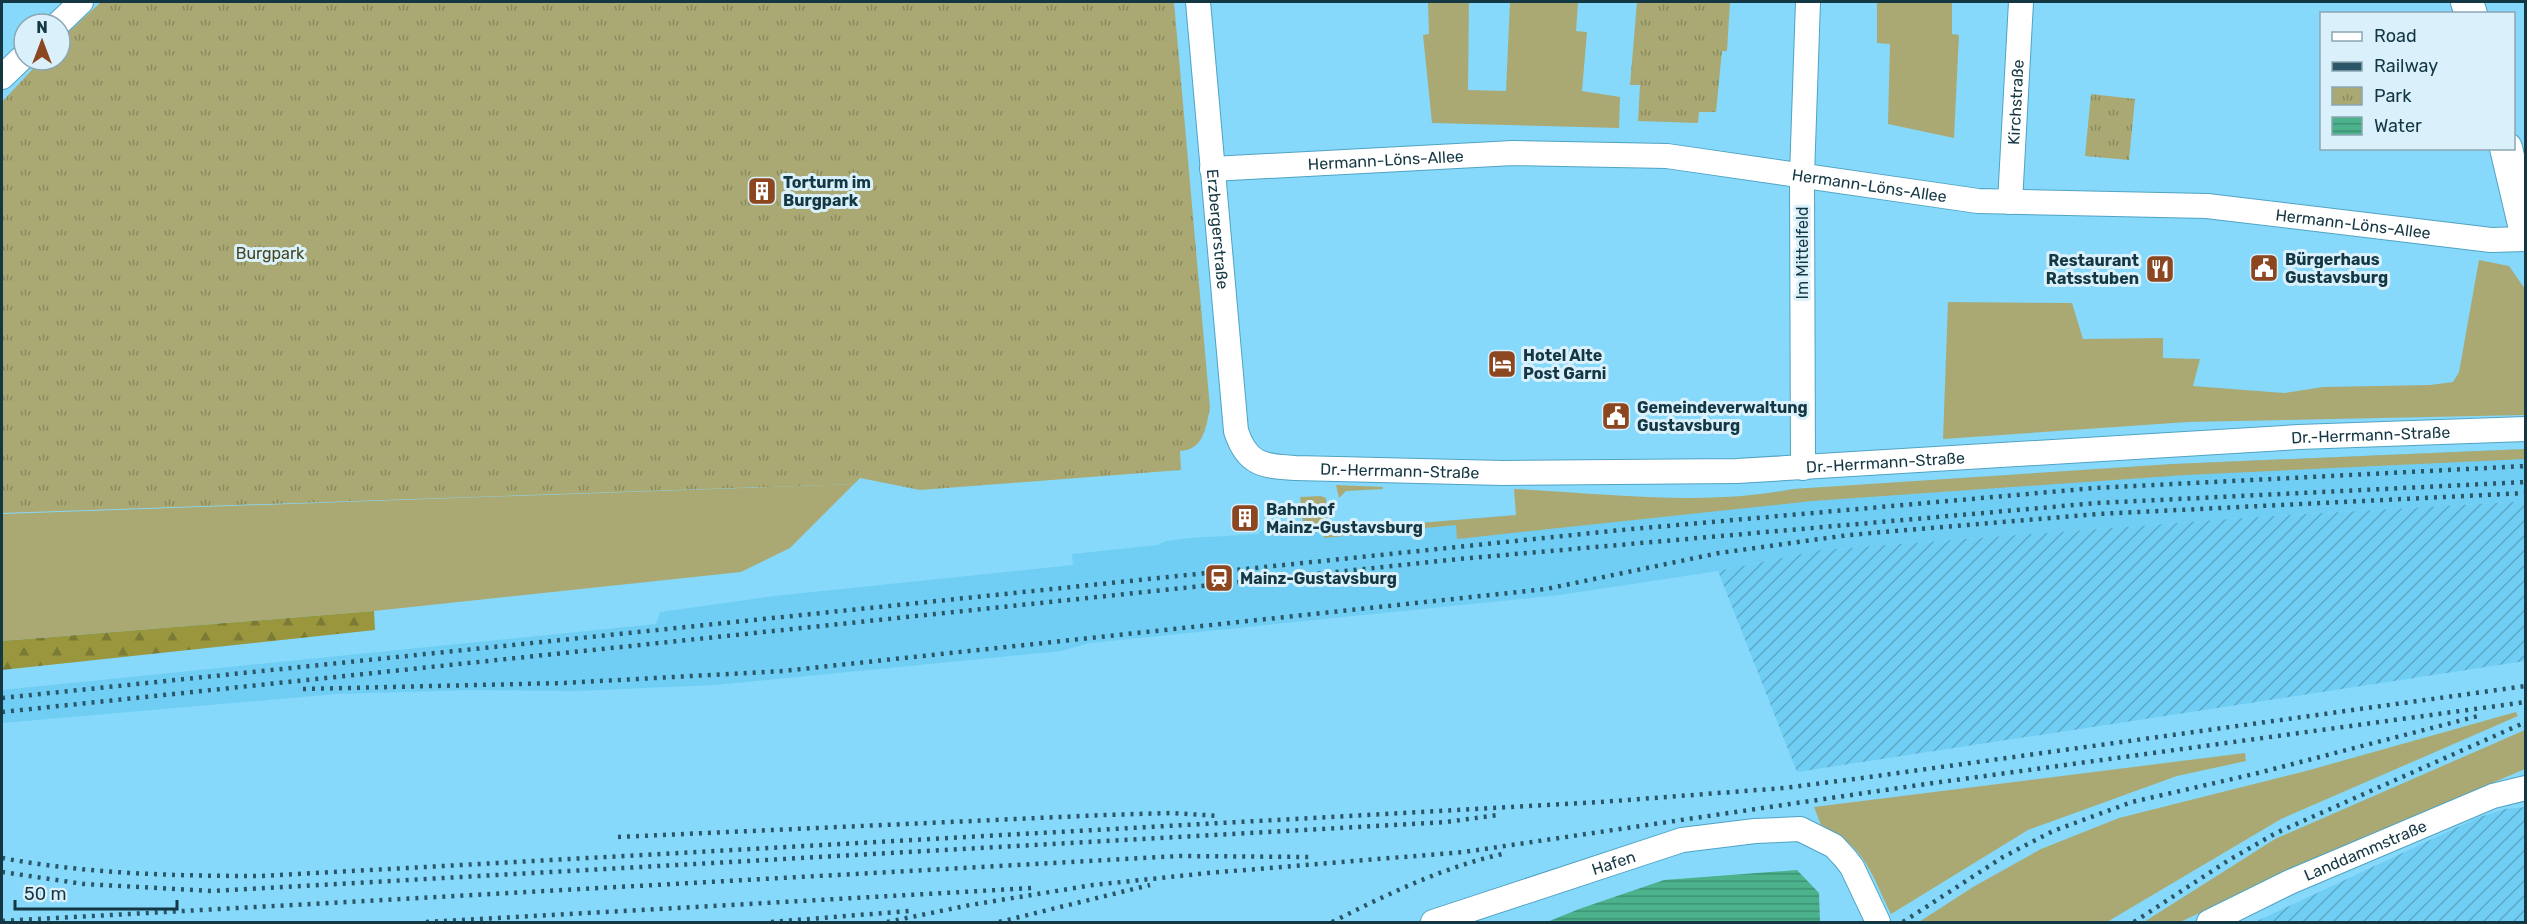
<svg xmlns="http://www.w3.org/2000/svg" width="2527" height="924" viewBox="0 0 2527 924" font-family="Rubik,sans-serif">
	<style>
		.built { fill: #70cef4 }
		.industrial { fill: url(#industrial-furrows) }
		.green { fill: #aba973 }
		.forest { fill: url(#forest-firs) }
		.park { fill: url(#park-tufts) }
		.water { fill: url(#water-rules) }
		.lines { fill: none; stroke-linecap: round; stroke-linejoin: round }
		.minor-casing { stroke: #50a3c3; stroke-width: 26 }
		.major-casing { stroke: #50a3c3; stroke-width: 34 }
		.minor { stroke: #fff; stroke-width: 24 }
		.major { stroke: #fff; stroke-width: 32 }
		.rail { stroke: #2a5667; stroke-width: 4.5; stroke-dasharray: 3 6; stroke-linecap: butt }
		.labels { text-anchor: middle; dominant-baseline: central; stroke-width: 6; stroke-linejoin: round; paint-order: stroke }
		.street-label { font-size: 16px; fill: #143744; stroke: #daf1fc }
		.poi-label { font-size: 16px; font-weight: bold; fill: #143744; stroke: #daf1fc; text-anchor: start }
		.park-label { font-size: 16px; fill: #474620; stroke: #daf1fc }
	</style>
	<defs>
		<pattern id="industrial-furrows" width="10" height="10" patternUnits="userSpaceOnUse" patternTransform="scale(1.5)"><rect width="10" height="10" fill="#70cef4"/><path d="M-1 1l2-2M0 10L10 0M9 11l2-2" fill="none" stroke="#5ba8c7"/></pattern>
		<pattern id="forest-firs" width="22" height="20" patternUnits="userSpaceOnUse" patternTransform="scale(1.5)"><rect width="22" height="20" fill="#9a963d"/><path d="M5 1l3.5 6h-7zM16 11l3.5 6h-7z" fill="#7c7b35"/></pattern>
		<pattern id="park-tufts" width="24" height="20" patternUnits="userSpaceOnUse" patternTransform="scale(1.5)"><rect width="24" height="20" fill="#aba973"/><path d="M3 7l-1-3M5 7V3M7 7l1-3M15 17l-1-3M17 17v-4M19 17l1-3" fill="none" stroke="#8a8a60"/></pattern>
		<pattern id="water-rules" width="6" height="5" patternUnits="userSpaceOnUse" patternTransform="scale(1.5)"><rect width="6" height="5" fill="#4bb28c"/><path d="M0 2.5h6" fill="none" stroke="#3d9274"/></pattern>
	</defs>
	<rect width="100%" height="100%" fill="#86d9fb"/>
	<path class="built" d="M 2525,449 L 2525,501 L 2242,518 L 1820,550 L 1718,571 L 1560,595 L 1090,643 L 1061,651 L 716,685 L 575,691 L 471,690 L 337,694 L 2,723 L 2,690 L 656,624 L 660,612 L 774,596 L 1073,565 L 1072,554 L 1158,545 L 1166,541 L 1190,538 L 1259,534 L 1259,531 L 1304,527 L 1305,532 L 1741,497 L 1793,489 L 1844,486 L 2173,464 Z"/>
	<path class="industrial" d="M 2525,501 L 2525,661 L 1797,772 L 1718,571 L 1820,550 L 2242,518 Z
		M 2525,807 L 2525,922 L 2255,922 L 2477,818 L 2504,809 Z"/>
	<path class="green" d="M 1428,2 L 1469,2 L 1468,90 L 1506,91 L 1510,2 L 1578,2 L 1576,31 L 1587,32 L 1582,91 L 1620,97 L 1619,128 L 1432,123 L 1423,35 L 1429,34 Z
		M 1877,2 L 1952,2 L 1952,34 L 1959,35 L 1954,138 L 1888,124 L 1890,44 L 1877,43 Z
		M 2479,260 L 2509,266 L 2525,289 L 2525,415 L 2188,422 L 1943,439 L 1948,302 L 2072,303 L 2083,339 L 2163,338 L 2163,358 L 2200,359 L 2193,386 L 2284,393 L 2323,387 L 2430,385 L 2453,382 L 2459,372 Z
		M 2525,449 L 2525,459 L 2186,475 L 1812,501 L 1457,539 L 1456,525 L 1324,538 L 1324,531 L 1516,515 L 1514,489 C 1605,493 1702,507 1793,489 L 2173,464 Z
		M 854,484 L 790,548 L 741,572 L 374,611 L 2,641 L 2,514 Z
		M 1336,485 L 1383,487 L 1383,489 L 1346,491 L 1339,498 Z
		M 1321,496 L 1326,498 L 1327,522 L 1322,531 L 1304,532 L 1300,497 Z
		M 2516,712 L 2518,716 L 2281,819 L 2107,922 L 1919,922 L 1973,887 L 2041,849 L 2119,818 L 2306,771 Z
		M 2525,730 L 2525,769 L 2384,829 L 2180,922 L 2144,922 L 2275,839 Z
		M 2245,753 L 2246,761 L 2177,776 L 2028,830 L 1891,914 C 1870,872 1866,847 1821,825 L 1814,807 Z"/>
	<path class="forest" d="M 374,611 L 375,630 L 2,670 L 2,641 Z"/>
	<path class="park" d="M 101,2 L 1174,2 L 1210,408 C 1206,427 1204,450 1180,451 L 1181,470 L 920,490 L 860,478 L 854,484 L 2,513 L 2,102 L 41,60 L 60,60 L 60,40 Z
		M 1637,2 L 1730,2 L 1727,51 L 1722,51 L 1716,112 L 1699,112 L 1698,123 L 1638,121 L 1640,85 L 1630,85 Z
		M 2091,94 L 2135,99 L 2129,160 L 2085,156 Z"/>
	<path class="water" d="M 1797,870 L 1819,893 L 1820,922 L 1547,922 L 1579,909 L 1664,880 Z"/>
	<g class="lines">
		<g class="minor-casing">
			<g id="minor">
				<path id="s1" d="M 1198,2 L 1236,431 C 1247,465 1263,466 1295,468 L 1503,473 L 1737,471 L 2299,437 L 2526,429"/>
				<path d="M 58,24 L 81,2"/>
				<path d="M 2,77 L 24,56"/>
				<path id="s2" d="M 1212,169 L 1513,153 L 1667,156 L 1978,201 L 2207,206 L 2491,240 L 2526,239"/>
				<path id="s3" d="M 2010,202 L 2021,2"/>
				<path d="M 1803,468 L 1802,175 L 1808,2"/>
				<path id="s4" d="M 1433,922 L 1682,840 L 1755,831 L 1800,829 L 1834,846 L 1845,858 L 1852,867 L 1878,922"/>
				<path id="s5" d="M 2209,922 L 2290,882 L 2493,796 L 2526,788"/>
			</g>
		</g>
		<g class="major-casing">
			<path id="major" d="M 2467,2 L 2471,14
				M 2506,148 L 2526,233"/>
		</g>
		<use href="#minor" class="minor"/>
		<use href="#major" class="major"/>
		<path class="rail" d="M 303,689 L 564,683 L 783,671 L 1546,589 L 1719,553 L 1849,535 L 2097,514 L 2526,493
			M 2,698 L 1621,530 L 2095,488 L 2526,466
			M 2,712 L 1459,559 L 2097,503 L 2526,482
			M 618,837 L 1104,815 L 1171,813 L 1220,816
			M 2,858 C 88,874 175,876 262,876 L 1601,802 L 1784,788 L 1862,778 L 2526,686
			M 2,872 L 84,884 L 211,891 L 1446,822 L 1498,815
			M 2,921 L 1180,856 L 1311,857
			M 426,922 L 1033,888
			M 771,922 L 909,911
			M 887,922 L 970,905 L 1093,885 L 1208,873 L 1464,852 L 1919,785 L 2526,702
			M 999,922 L 1150,885
			M 1332,922 C 1388,894 1445,866 1507,853
			M 1903,922 L 2003,857 L 2053,831 L 2132,802 L 2254,774 L 2482,715
			M 2134,922 L 2229,860 L 2276,833 L 2526,722"/>
	</g>
	<defs>
		<g id="building-square" transform="scale(1.5)"><rect x="-9" y="-9" width="18" height="18" rx="4" fill="#8c4620" stroke="#daf1fc"/><path d="M-4-6H4V6H1V3H-1V6H-4ZM-2.5-4.3h1.7v1.8h-1.7ZM.8-4.3h1.7v1.8H.8ZM-2.5-1h1.7V.8h-1.7ZM.8-1h1.7V.8H.8Z" fill="#fff"/></g>
		<g id="civic-square" transform="scale(1.5)"><rect x="-9" y="-9" width="18" height="18" rx="4" fill="#8c4620" stroke="#daf1fc"/><path d="M-.6-6.5H3V-4.5H.6V-3L4-1V1h2V6H-6V1h2V-1L-.6-3ZM-1.2 2.5V6h2.4V2.5Z" fill="#fff"/></g>
		<g id="restaurant-square" transform="scale(1.5)"><rect x="-9" y="-9" width="18" height="18" rx="4" fill="#8c4620" stroke="#daf1fc"/><path d="M-5-6h1v4h1v-4h1v4h1v-4h1v5L-1.5 .5V6h-2V.5L-5-1ZM5-6V6H3V1.5H1.5Q1.5-4 5-6Z" fill="#fff"/></g>
		<g id="hotel-square" transform="scale(1.5)"><rect x="-9" y="-9" width="18" height="18" rx="4" fill="#8c4620" stroke="#daf1fc"/><path d="M-6-4.5h1.5V1H6V5H4.5V3h-9V5H-6ZM-4 0a1.8 1.8 0 1 1 3.6 0ZM.5 0V-2.5h3Q6-2.5 6 0Z" fill="#fff"/></g>
		<g id="station-square" transform="scale(1.5)"><rect x="-9" y="-9" width="18" height="18" rx="4" fill="#8c4620" stroke="#daf1fc"/><path d="M-3-6H3Q5-6 5-4V2Q5 4 3 4L4.5 6H3L1.5 4h-3L-3 6H-4.5L-3 4Q-5 4-5 2V-4Q-5-6-3-6ZM-3.5-4v3h7v-3ZM-3.5 1v1.5H-2V1ZM2 1v1.5H3.5V1Z" fill="#fff"/></g>
	</defs>
	<g fill-rule="evenodd">
		<use href="#building-square" x="762" y="191"/>
		<use href="#civic-square" x="2264" y="268"/>
		<use href="#restaurant-square" x="2160" y="269"/>
		<use href="#hotel-square" x="1502" y="364"/>
		<use href="#civic-square" x="1616" y="416"/>
		<use href="#building-square" x="1245" y="518"/>
		<use href="#station-square" x="1219" y="578"/>
	</g>
	<g class="labels">
		<g class="street-label">
			<text stroke="none"><textPath href="#s3" startOffset="100">Kirchstraße</textPath></text>
			<text stroke="none"><textPath href="#s2" startOffset="174">Hermann-Löns-Allee</textPath></text>
			<text stroke="none"><textPath href="#s2" startOffset="660">Hermann-Löns-Allee</textPath></text>
			<text stroke="none"><textPath href="#s2" startOffset="1146">Hermann-Löns-Allee</textPath></text>
			<text stroke="none"><textPath href="#s1" startOffset="228">Erzbergerstraße</textPath></text>
			<text transform="translate(1802 253) rotate(-90)">Im Mittelfeld</text>
			<text stroke="none"><textPath href="#s1" startOffset="1584">Dr.-Herrmann-Straße</textPath></text>
			<text stroke="none"><textPath href="#s1" startOffset="1098">Dr.-Herrmann-Straße</textPath></text>
			<text stroke="none"><textPath href="#s1" startOffset="612">Dr.-Herrmann-Straße</textPath></text>
			<text stroke="none"><textPath href="#s5" startOffset="172">Landdammstraße</textPath></text>
			<text stroke="none"><textPath href="#s4" startOffset="190">Hafen</textPath></text>
		</g>
		<g class="poi-label">
			<text x="783" y="182">Torturm im<tspan x="783" dy="18">Burgpark</tspan></text>
			<text x="2285" y="259">Bürgerhaus<tspan x="2285" dy="18">Gustavsburg</tspan></text>
			<text x="2139" y="260" text-anchor="end">Restaurant<tspan x="2139" dy="18">Ratsstuben</tspan></text>
			<text x="1523" y="355">Hotel Alte<tspan x="1523" dy="18">Post Garni</tspan></text>
			<text x="1637" y="407">Gemeindeverwaltung<tspan x="1637" dy="18">Gustavsburg</tspan></text>
			<text x="1266" y="509">Bahnhof<tspan x="1266" dy="18">Mainz-Gustavsburg</tspan></text>
			<text x="1240" y="578">Mainz-Gustavsburg</text>
		</g>
		<g class="park-label">
			<text x="270" y="253">Burgpark</text>
		</g>
	</g>
	<rect width="2527" height="924" fill="none" stroke="#143744" stroke-width="6"/>
	<rect x="2320" y="12" width="195" height="138" fill="#daf1fc" stroke="#8ba7b2" stroke-width="1.5"/>
	<rect x="2332" y="32" width="30" height="9" fill="#ffffff" stroke="#8ba7b2" stroke-width="1.5"/>
	<text x="2374" y="42" font-size="18" fill="#143744">Road</text>
	<rect x="2332" y="62" width="30" height="9" fill="#2a5667" stroke="#8ba7b2" stroke-width="1.5"/>
	<text x="2374" y="72" font-size="18" fill="#143744">Railway</text>
	<rect x="2332" y="87" width="30" height="18" fill="url(#park-tufts)" stroke="#8ba7b2" stroke-width="1.5"/>
	<text x="2374" y="102" font-size="18" fill="#143744">Park</text>
	<rect x="2332" y="117" width="30" height="18" fill="url(#water-rules)" stroke="#8ba7b2" stroke-width="1.5"/>
	<text x="2374" y="132" font-size="18" fill="#143744">Water</text>
	<g transform="translate(42 42)"><circle r="28" fill="#daf1fc" stroke="#8ba7b2" stroke-width="1.5"/>
	<path d="M0-4.5L10 22L0 15L-10 22Z" fill="#8c4620"/>
	<text y="-9" font-size="16" font-weight="bold" text-anchor="middle" fill="#143744">N</text>
	</g>
	<path d="M15 900v9h162v-9" fill="none" stroke="#143744" stroke-width="3"/>
	<text x="24" y="900" font-size="18" fill="#143744" stroke="#daf1fc" stroke-width="4.5" paint-order="stroke">50 m</text>
</svg>
